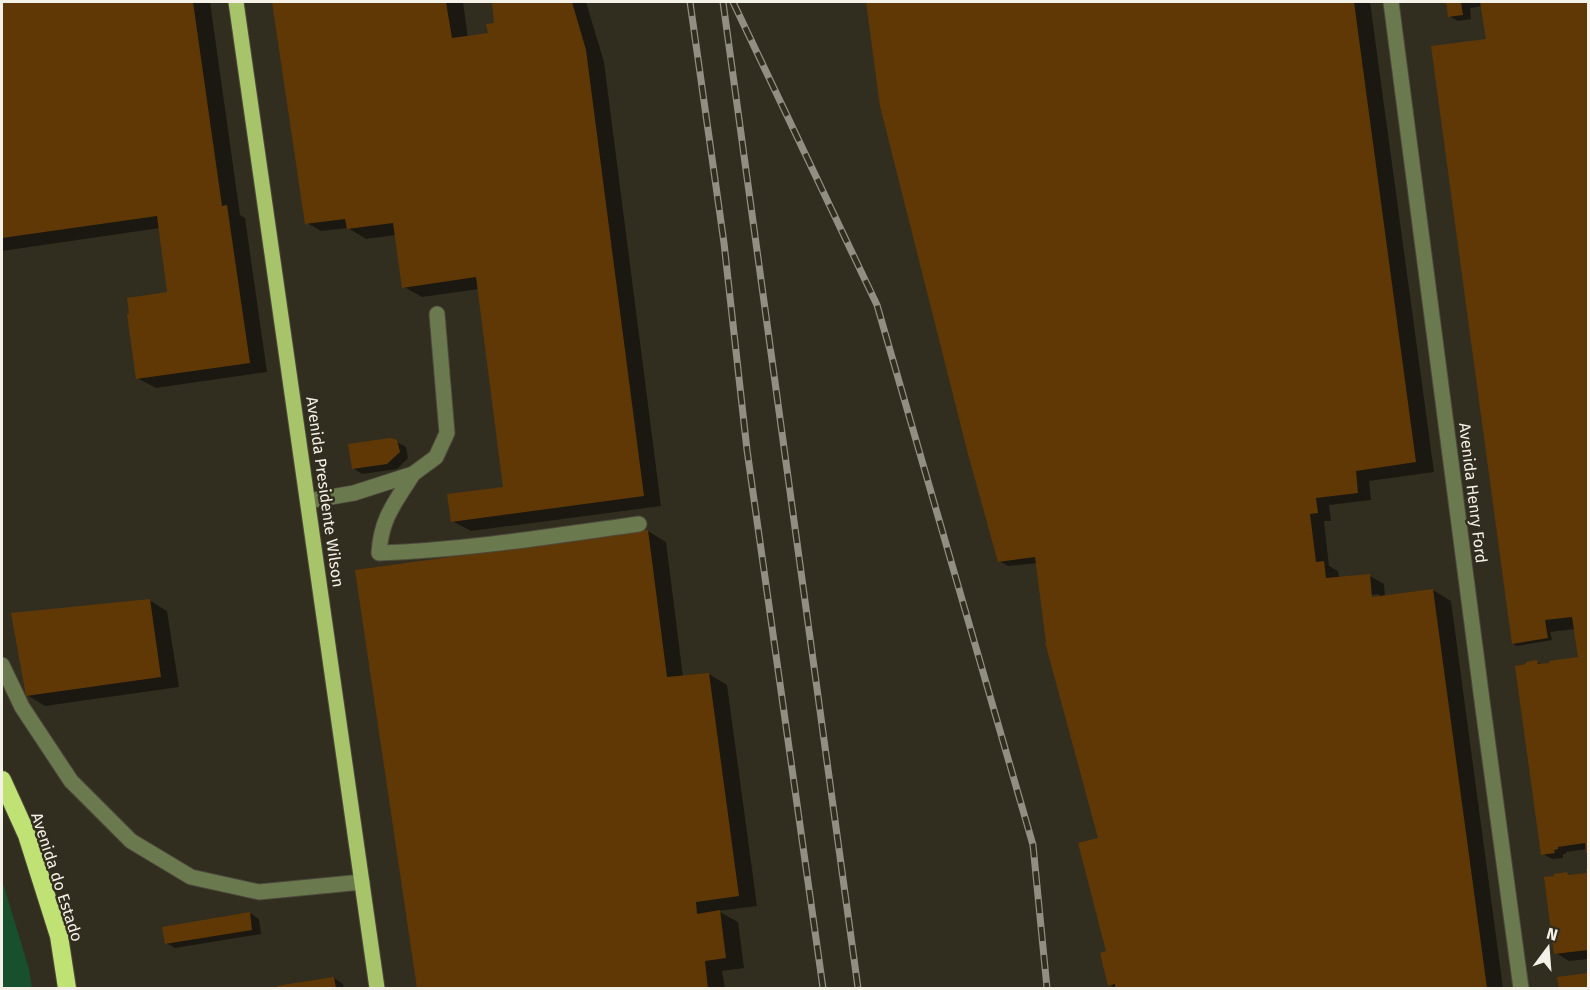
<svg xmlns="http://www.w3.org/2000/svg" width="1590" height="990" viewBox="0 0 1590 990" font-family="'Fira Sans',sans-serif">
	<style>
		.water { fill: #18502e }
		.shadow { fill: #0007; fill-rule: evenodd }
		.building { fill: #603806 }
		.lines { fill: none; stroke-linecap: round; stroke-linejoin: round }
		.minor-casing { stroke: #4d493b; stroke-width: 17 }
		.major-casing { stroke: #4d493b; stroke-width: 17 }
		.highway-casing { stroke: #4d493b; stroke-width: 20 }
		.minor { stroke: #6b794f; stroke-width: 15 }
		.major { stroke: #a8c46a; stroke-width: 15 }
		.highway { stroke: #c0e274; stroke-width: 18 }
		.rail-casing { stroke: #918e82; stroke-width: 7 }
		.rail { stroke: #322e1f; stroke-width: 4.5; stroke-dasharray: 14; stroke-linecap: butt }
		.labels { text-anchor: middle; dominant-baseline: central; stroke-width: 5; stroke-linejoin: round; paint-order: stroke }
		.street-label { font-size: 16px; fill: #f4f2e8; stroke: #322e1f }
	</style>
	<rect width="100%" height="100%" fill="#322e1f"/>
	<path class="water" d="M 2,880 L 29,969 L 32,988 L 2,988 Z"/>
	<path class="shadow" d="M 2,2 L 210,2 L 240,215 L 245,218 L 267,372 L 156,388 L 137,378 L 168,293 L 160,228 L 2,251 Z
		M 274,2 L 463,2 L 468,38 L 493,35 L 496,24 L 494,2 L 586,2 L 604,62 L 661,506 L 471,531 L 452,521 L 504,488 L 479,289 L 422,297 L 404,287 L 396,235 L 366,239 L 348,228 L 321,231 L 307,223 Z
		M 868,2 L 1370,2 L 1434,472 L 1369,481 L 1371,500 L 1329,505 L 1331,521 L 1324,521 L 1329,566 L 1338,571 L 1339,578 L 1370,576 L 1384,584 L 1385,597 L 1433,590 L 1451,601 L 1503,988 L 1116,988 L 1110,985 L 1099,839 L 1038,563 L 1008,566 L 999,561 L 881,106 ZM 1379,594 L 1380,597 L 1200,619 Z
		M 1447,2 L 1588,2 L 1588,853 L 1587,849 L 1566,852 L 1566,854 L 1563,854 L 1563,858 L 1552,859 L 1543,854 L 1537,662 L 1543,665 L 1579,658 L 1575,629 L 1550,632 L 1552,640 L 1517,646 L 1513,644 L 1487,40 L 1483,6 L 1470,8 L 1471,19 L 1458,21 L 1449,16 Z
		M 397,442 L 406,447 L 408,458 L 397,469 L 362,474 L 353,468 Z
		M 648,531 L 666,542 L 683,677 L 709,674 L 727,685 L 757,906 L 718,911 L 738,922 L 744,968 L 722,971 L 725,988 L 418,988 L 357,571 Z
		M 149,600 L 167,611 L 179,687 L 45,706 L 27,695 Z
		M 1588,870 L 1588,959 L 1569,961 L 1556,953 L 1567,874 L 1571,876 L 1588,874 Z
		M 250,913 L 259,919 L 261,934 L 175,948 L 166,943 Z
		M 1588,974 L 1588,988 L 1560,988 L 1559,979 Z
		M 334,978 L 343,984 L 344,988 L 279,988 L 279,987 Z"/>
	<path class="building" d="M 2,2 L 193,2 L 222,206 L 227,205 L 250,363 L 136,379 L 127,314 L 129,314 L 127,298 L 167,292 L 157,216 L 2,238 Z
		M 272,2 L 446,2 L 452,38 L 488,33 L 486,24 L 494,23 L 492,2 L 572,2 L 586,50 L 644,496 L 451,522 L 447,494 L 503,487 L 476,277 L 402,288 L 393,223 L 347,229 L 345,219 L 305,224 Z
		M 866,2 L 1354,2 L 1416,462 L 1356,471 L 1358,493 L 1316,498 L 1318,513 L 1310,514 L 1316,562 L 1324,561 L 1326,578 L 1370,574 L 1372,597 L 1433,589 L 1487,988 L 1115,988 L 1115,984 L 1108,986 L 1100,953 L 1106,951 L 1078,843 L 1098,838 L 1045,642 L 1046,642 L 1035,557 L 998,562 L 968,454 L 880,106 Z
		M 1446,2 L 1461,2 L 1463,15 L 1448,17 Z
		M 1480,2 L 1588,2 L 1588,853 L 1586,853 L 1585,843 L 1558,847 L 1558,849 L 1554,850 L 1555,853 L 1541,855 L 1515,666 L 1526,664 L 1526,662 L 1537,660 L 1538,664 L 1549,663 L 1549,661 L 1578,657 L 1572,617 L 1545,620 L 1548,638 L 1512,644 L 1431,46 L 1486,39 Z
		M 390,438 L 397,440 L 400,452 L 387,464 L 352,469 L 348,444 Z
		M 648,530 L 667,677 L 709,673 L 739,896 L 696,902 L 697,914 L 720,910 L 726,958 L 705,961 L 708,988 L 417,988 L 355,570 Z
		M 150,599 L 161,677 L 26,696 L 11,613 Z
		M 1586,869 L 1588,869 L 1588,950 L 1554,954 L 1544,877 L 1554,876 L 1554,874 L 1567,872 L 1568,875 L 1587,873 Z
		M 250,912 L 252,930 L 165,944 L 162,927 Z
		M 1588,973 L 1588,988 L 1559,988 L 1557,977 Z
		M 334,977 L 336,988 L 278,988 L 277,986 Z"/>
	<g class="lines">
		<g class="minor-casing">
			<path id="minor" d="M 1391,2 L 1483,708 L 1521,988
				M 413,474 C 395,503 381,518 379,553 C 466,550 553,536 639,524
				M 308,501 L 354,493 L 413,474 L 436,457 L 447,433 L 437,314
				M 2,665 L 22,707 L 71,781 L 131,841 L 191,877 L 259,892 L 362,882"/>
		</g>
		<g class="major-casing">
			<path id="major" d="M 236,2 L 377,988"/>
		</g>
		<g class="highway-casing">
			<path id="highway" d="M 2,780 L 27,835 L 59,936 L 67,988"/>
		</g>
		<use href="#minor" class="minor"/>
		<use href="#major" class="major"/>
		<use href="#highway" class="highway"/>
		<g class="rail-casing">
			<path id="rail" d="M 690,2 L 724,243 L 747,450 L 823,988
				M 723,2 L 858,988
				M 733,2 L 877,305 L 1033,845 L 1047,988"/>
		</g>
		<use href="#rail" class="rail"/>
	</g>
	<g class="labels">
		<g class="street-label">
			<text transform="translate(325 492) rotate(82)">Avenida Presidente Wilson</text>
			<text transform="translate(1473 493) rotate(83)">Avenida Henry Ford</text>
			<text transform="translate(57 877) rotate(72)">Avenida do Estado</text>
		</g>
	</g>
	<rect width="1590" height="990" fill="none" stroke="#f4f2e8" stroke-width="6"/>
	<g transform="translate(1548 948) rotate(16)" stroke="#322e1f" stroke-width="4.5" paint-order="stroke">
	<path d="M0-4.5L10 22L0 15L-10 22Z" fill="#f4f2e8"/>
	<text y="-9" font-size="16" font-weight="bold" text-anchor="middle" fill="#f4f2e8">N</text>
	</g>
</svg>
